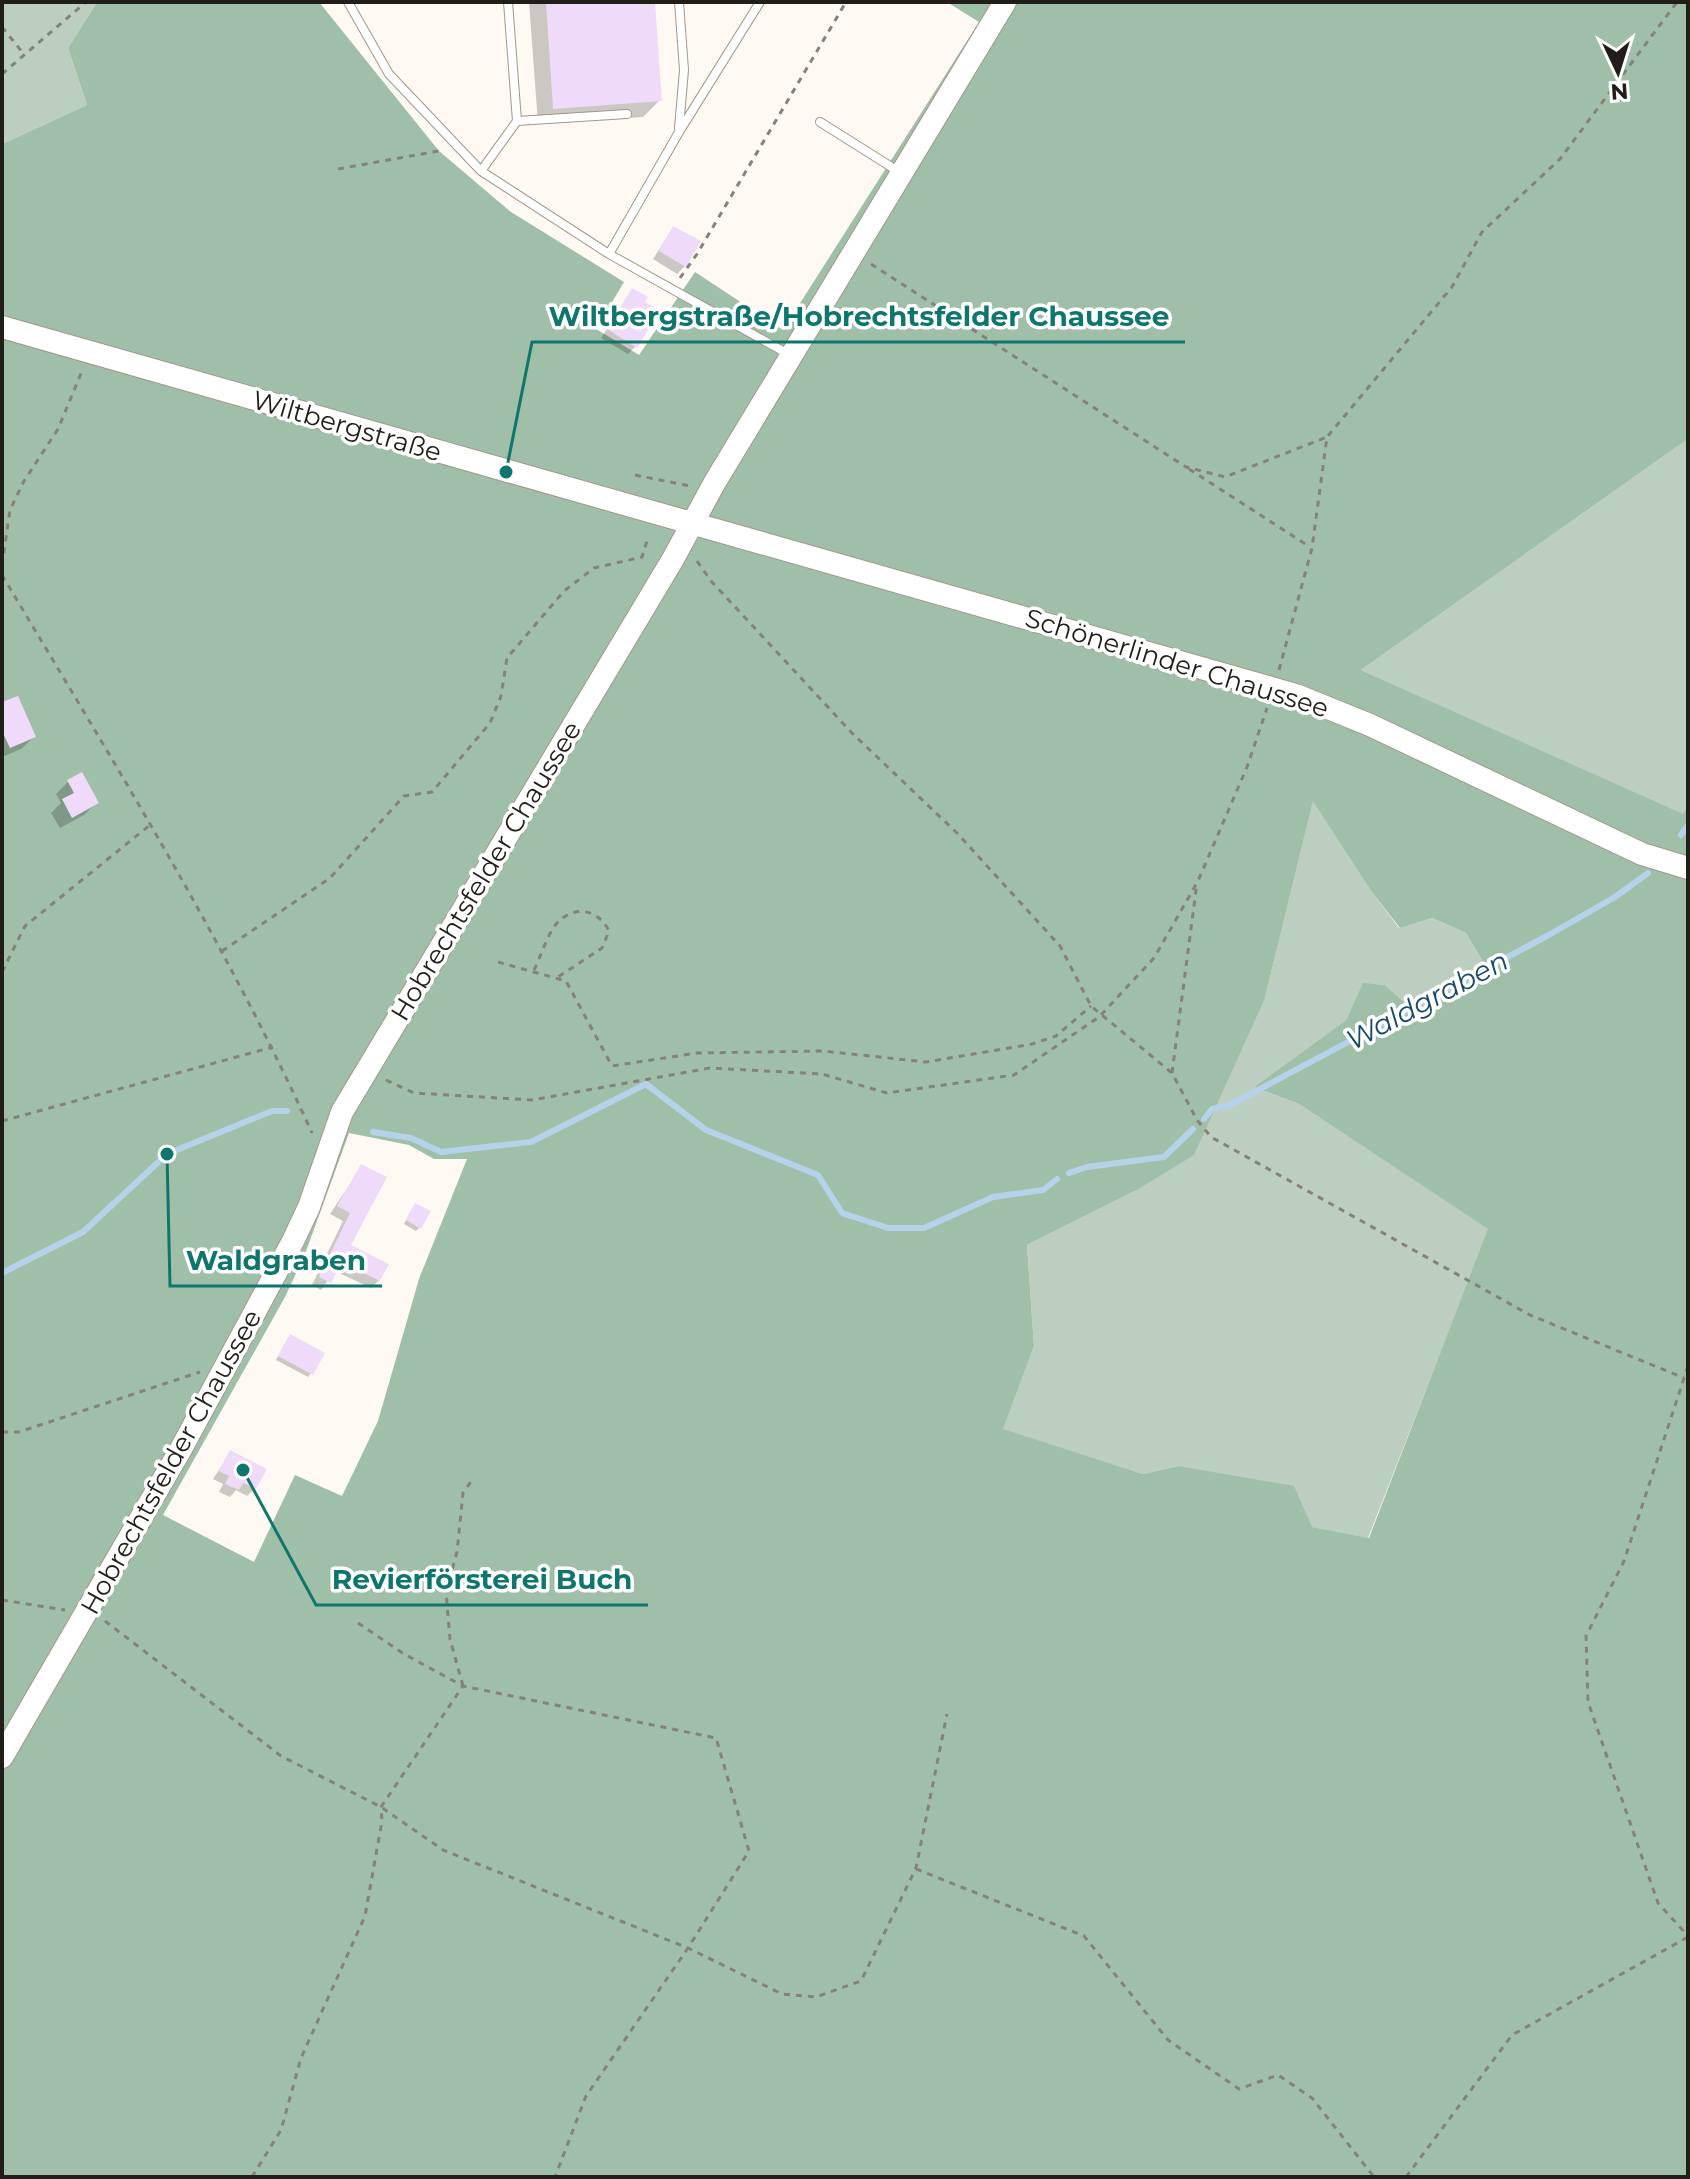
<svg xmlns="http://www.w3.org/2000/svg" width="1690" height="2179" viewBox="0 0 1690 2179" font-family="Montserrat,sans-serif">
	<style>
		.green { fill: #bbcebf }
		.forest { fill: #a0bfa8; fill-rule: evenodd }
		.shadow { fill: #0003 }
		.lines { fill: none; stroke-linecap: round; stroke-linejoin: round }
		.stream { stroke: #b4d3eb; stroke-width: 6 }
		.building { fill: #f0daf9 }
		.lane-casing { stroke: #a2978a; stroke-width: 10 }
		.secondary-casing { stroke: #a2978a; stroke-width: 24 }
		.path { stroke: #85817b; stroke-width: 3; stroke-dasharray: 6 6; stroke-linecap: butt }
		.lane { stroke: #fff; stroke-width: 8 }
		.secondary { stroke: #fff; stroke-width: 22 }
		.labels { text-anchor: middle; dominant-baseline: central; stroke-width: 7; stroke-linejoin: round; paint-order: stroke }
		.street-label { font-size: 26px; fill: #211d18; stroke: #fff }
		.water-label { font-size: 28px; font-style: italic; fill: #16496a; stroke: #fff }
		.leader { fill: none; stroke: #0f766e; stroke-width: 3 }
		.callout-dot { fill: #0f766e; stroke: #fff; stroke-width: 3 }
		.callout-label { font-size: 28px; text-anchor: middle; font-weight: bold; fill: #0f766e; stroke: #fff; stroke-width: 7; stroke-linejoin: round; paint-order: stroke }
	</style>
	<rect width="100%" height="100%" fill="#fef9f3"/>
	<path class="green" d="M 2,2 L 97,2 L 68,48 L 87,105 L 2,144 Z
		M 1688,439 L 1688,806 L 1683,815 L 1361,670 Z
		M 1313,800 L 1371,891 L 1399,928 L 1432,918 L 1466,933 L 1484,964 L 1459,999 L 1411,1008 L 1385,985 L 1363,984 L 1346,1020 L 1254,1087 L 1299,1104 L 1489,1229 L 1368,1538 L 1311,1527 L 1178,1466 L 1143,1474 L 1002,1430 L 1034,1346 L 1027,1245 L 1135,1191 L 1265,998 Z"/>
	<path class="forest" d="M 97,2 L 319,2 L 439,151 L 511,212 L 624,282 L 596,329 L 639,355 L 695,272 L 783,330 L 979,22 L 947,2 L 1688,2 L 1688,439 L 1361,670 L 1683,814 L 1688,806 L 1688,2177 L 2,2177 L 2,144 L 87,105 L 68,48 ZM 1313,801 L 1371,891 L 1400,928 L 1432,918 L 1466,933 L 1484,964 L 1459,999 L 1411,1008 L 1385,985 L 1363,983 L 1346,1020 L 1254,1087 L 1299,1104 L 1488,1229 L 1369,1538 L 1312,1527 L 1294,1486 L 1178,1466 L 1143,1474 L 1003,1429 L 1034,1346 L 1027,1245 L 1135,1191 L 1194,1155 L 1265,998 ZM 349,1133 L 409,1145 L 434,1159 L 467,1159 L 419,1279 L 378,1421 L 342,1496 L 295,1475 L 254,1562 L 163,1515 L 285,1297 L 305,1254 Z"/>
	<path class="shadow" d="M 529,2 L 653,2 L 660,100 L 643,117 L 538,124 Z
		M 673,228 L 685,266 L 677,274 L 653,259 Z
		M 633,290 L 636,346 L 628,354 L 601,338 Z
		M 2,704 L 34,737 L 21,749 L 2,757 Z
		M 68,782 L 96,803 L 84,815 L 60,828 L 51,813 L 61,803 L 56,794 Z
		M 362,1166 L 348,1246 L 379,1280 L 371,1288 L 335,1271 L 321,1290 L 312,1285 L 343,1221 L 330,1214 Z
		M 412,1209 L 420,1227 L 416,1231 L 404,1224 Z
		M 287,1340 L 311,1373 L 308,1377 L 276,1360 Z
		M 230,1453 L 255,1488 L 247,1496 L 236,1490 L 230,1497 L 219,1492 L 223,1484 L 213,1479 Z"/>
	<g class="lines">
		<path class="stream" d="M 1681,835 L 1688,825
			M 1204,1119 L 1212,1109 L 1230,1105 L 1547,936 L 1615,897 L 1648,873
			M 373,1132 L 411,1138 L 441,1152 L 531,1142 L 646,1084 L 706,1130 L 818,1175 L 842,1213 L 888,1228 L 924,1228 L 993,1197 L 1043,1190 L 1057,1179
			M 1069,1173 L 1087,1167 L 1164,1157 L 1193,1129
			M 2,1273 L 83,1232 L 167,1154 L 272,1111 L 287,1111"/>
	</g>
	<path class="building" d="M 546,2 L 655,2 L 662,101 L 553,109 Z
		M 673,226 L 701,241 L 686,267 L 659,251 Z
		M 632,288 L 648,297 L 645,302 L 660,311 L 637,348 L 607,329 Z
		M 18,696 L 36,737 L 10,748 L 2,731 L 2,702 Z
		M 82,772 L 99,803 L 72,818 L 62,799 L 74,793 L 67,780 Z
		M 361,1164 L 387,1177 L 351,1245 L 389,1264 L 380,1281 L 342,1262 L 331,1283 L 319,1277 L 350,1213 L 337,1206 Z
		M 415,1203 L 431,1211 L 421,1229 L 406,1220 Z
		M 290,1334 L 325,1353 L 313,1375 L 278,1356 Z
		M 230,1450 L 267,1469 L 256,1489 L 243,1483 L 239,1490 L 225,1484 L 229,1476 L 219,1471 Z"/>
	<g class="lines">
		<g class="lane-casing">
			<path id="lane" d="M 348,2 L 389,74 L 481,171 L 609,254 L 790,355
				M 679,2 L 684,70 L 679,128
				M 517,121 L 627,114
				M 820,122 L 901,173
				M 481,171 L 517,121 L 508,2
				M 609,254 L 679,132 L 760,2"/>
		</g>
		<g class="secondary-casing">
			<path id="secondary" d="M 2,327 L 1296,695 L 1370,725 L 1642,854 L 1688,868
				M 2,1757 L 181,1449 L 293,1241 L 309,1207 L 342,1112 L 673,559 L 715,482 L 1005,2"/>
		</g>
		<path class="path" d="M 2,27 L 23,53
			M 2,74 L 86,2
			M 338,169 L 444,150
			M 871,264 L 1186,467 L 1225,477 L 1327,437
			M 680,278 L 697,254 L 846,2
			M 1189,469 L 1310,547
			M 635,475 L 690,486
			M 697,561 L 711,581 L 852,733 L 957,833 L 1060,946 L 1091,1006 L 1172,1073 L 1197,1120 L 1211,1137 L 1530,1315 L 1684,1378
			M 2,565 L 10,510 L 24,481 L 58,429 L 82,371
			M 2,575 C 111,758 224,939 312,1133
			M 1279,670 L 1312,548 L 1327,437 L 1452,287 L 1482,232 L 1560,159 L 1677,2
			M 222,951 L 330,878 L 404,796 L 432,792 L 490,723 L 501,696 L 507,658 L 564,591 L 594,568 L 642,557 L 647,541
			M 498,962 L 566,981 L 612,1066 L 697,1053 L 823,1051 L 926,1062 L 1032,1044 L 1056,1036 L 1091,1006
			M 534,970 C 541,956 547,935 557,923 C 575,904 599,910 609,931 L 602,948 L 558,977
			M 2,972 L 25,926 L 150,825
			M 1172,1073 L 1197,883
			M 386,1080 L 414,1093 L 532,1100 L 710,1068 L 822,1074 L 887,1093 L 1014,1075 L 1099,1017 L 1154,958 L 1198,881 L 1247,767 L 1267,708
			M 2,1121 L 273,1047
			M 1688,1366 L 1624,1561 L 1586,1636 L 1588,1702 L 1658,1903 L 1688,1936
			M 2,1432 L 19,1432 L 200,1372
			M 2,1600 L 65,1610
			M 105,1621 L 281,1756 L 381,1807 L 443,1850 L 688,1948 L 782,1994 L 816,1997 L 861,1981 L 916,1868 L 947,1714
			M 358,1623 L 404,1654 L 463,1686
			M 463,1686 L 450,1639 L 446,1592 L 457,1552 L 463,1493 L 472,1480
			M 916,1869 L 1084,1936 L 1168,2040 L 1239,2089 L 1278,2075 L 1312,2098 L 1374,2177
			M 252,2177 L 281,2130 L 301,2058 L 365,1916 L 382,1821 L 381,1807 L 463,1686 L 716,1738 L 749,1851 L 688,1948 L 586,2096 L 555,2177
			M 1406,2177 L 1512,2035 L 1688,1937"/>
		<use href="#lane" class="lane"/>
		<use href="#secondary" class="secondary"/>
	</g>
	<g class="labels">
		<g class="street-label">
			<text transform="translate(347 426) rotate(16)">Wiltbergstraße</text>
			<text transform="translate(1177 663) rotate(17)">Schönerlinder Chaussee</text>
			<text transform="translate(486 871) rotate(-59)">Hobrechtsfelder Chaussee</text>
			<text transform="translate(171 1462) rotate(-61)">Hobrechtsfelder Chaussee</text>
		</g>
		<g class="water-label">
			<text transform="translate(1427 1000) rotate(-28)">Waldgraben</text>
		</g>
	</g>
	<path class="leader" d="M506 472L532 342H1185M167 1154L170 1286H382M243 1470L316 1605H648"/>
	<g class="callout-dot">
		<circle cx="506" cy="472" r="8"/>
		<circle cx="167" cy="1154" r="8"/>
		<circle cx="243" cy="1470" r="8"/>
	</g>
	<g class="callout-label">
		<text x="859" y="326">Wiltbergstraße/Hobrechtsfelder Chaussee</text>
		<text x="276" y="1270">Waldgraben</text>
		<text x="482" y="1589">Revierförsterei Buch</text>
	</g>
	<rect width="1690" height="2179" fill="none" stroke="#211d18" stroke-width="8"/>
	<g transform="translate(1618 72) rotate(176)" stroke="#ffffff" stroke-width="6" paint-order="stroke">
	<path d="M0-6L14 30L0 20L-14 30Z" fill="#211d18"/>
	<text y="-12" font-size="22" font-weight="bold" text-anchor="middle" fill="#211d18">N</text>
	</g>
</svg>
